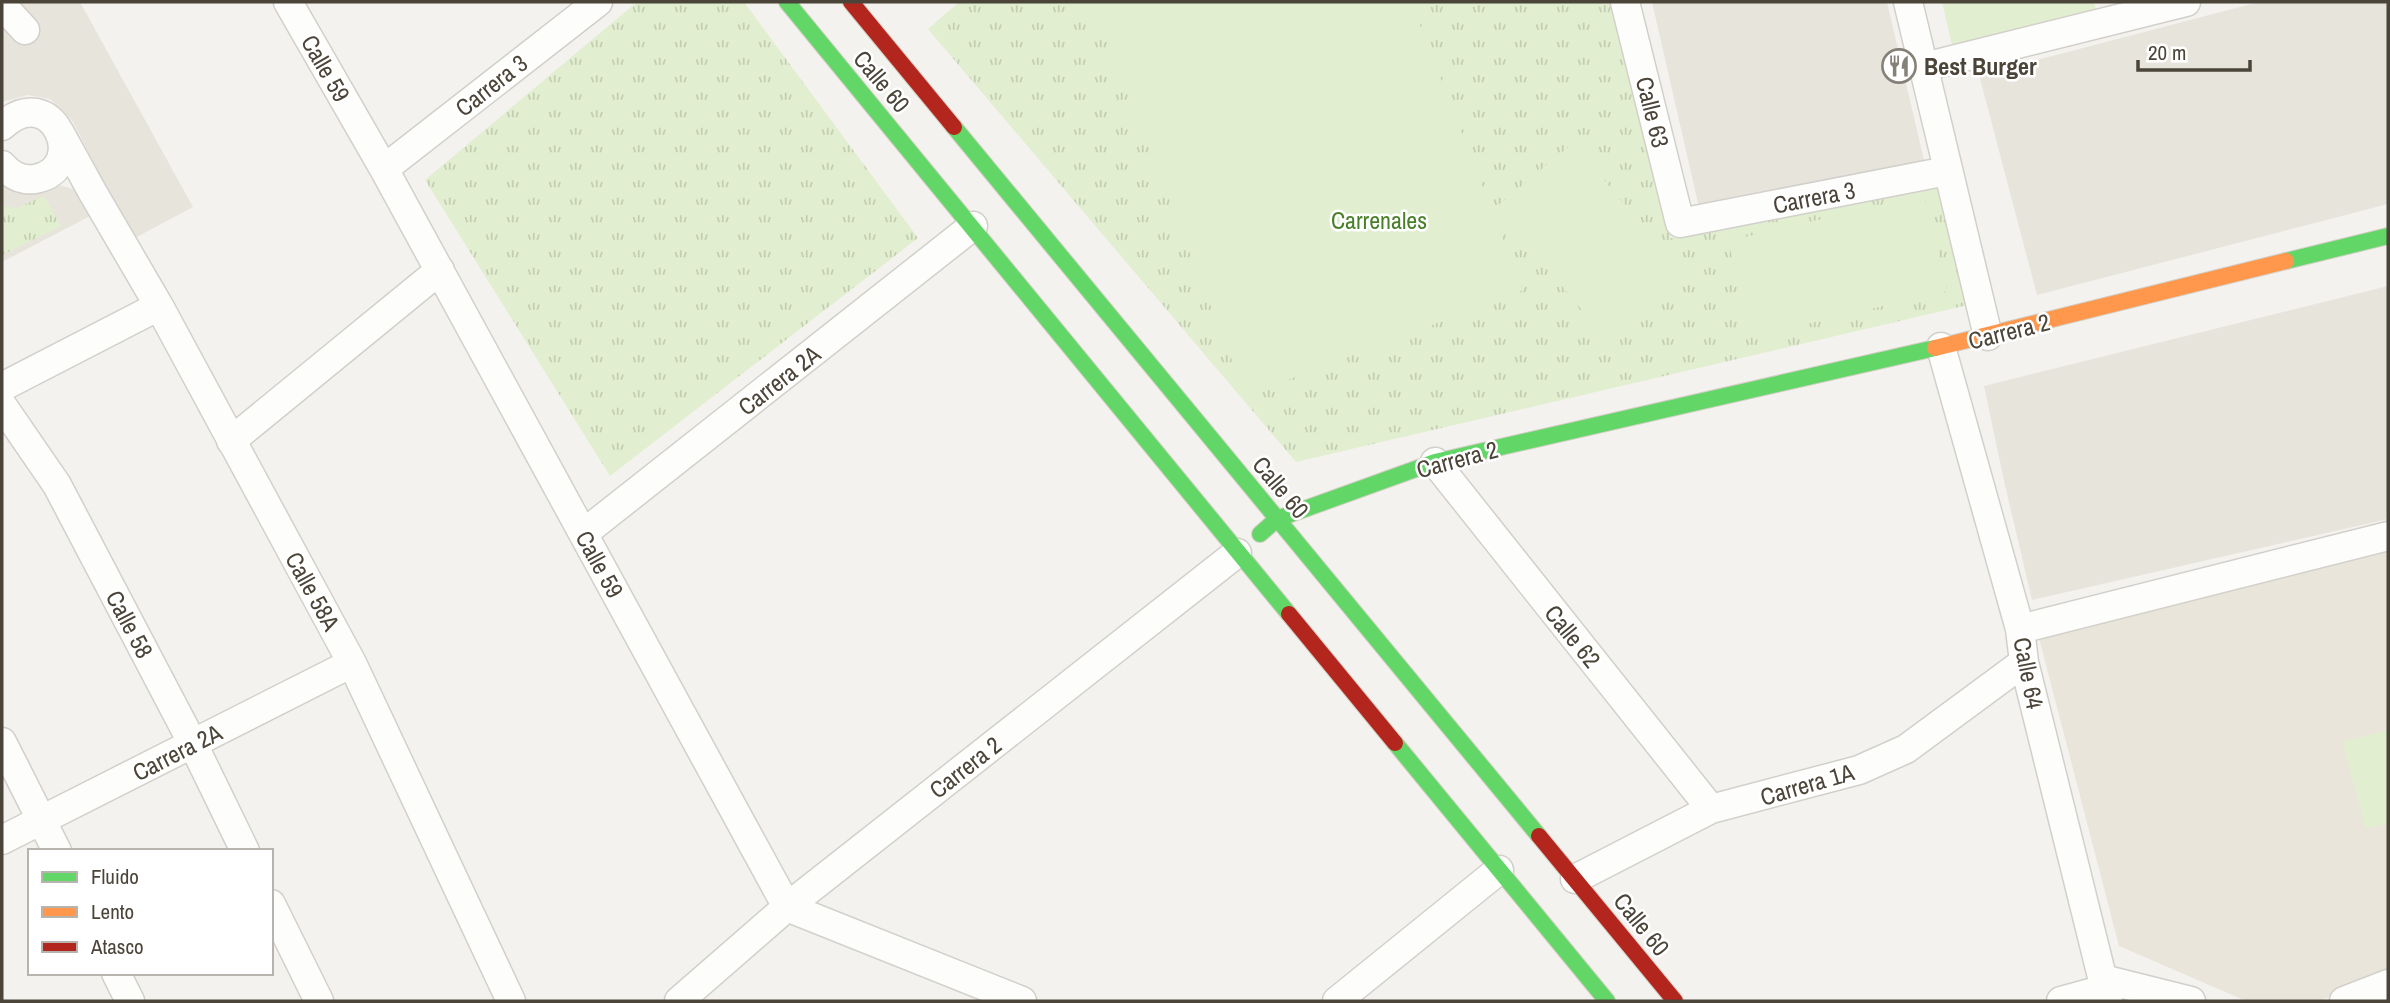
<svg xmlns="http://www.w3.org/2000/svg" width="2390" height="1003" viewBox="0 0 2390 1003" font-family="'Archivo Narrow',sans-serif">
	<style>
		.residential { fill: #e7e4dc }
		.education { fill: #eae5da }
		.grass { fill: url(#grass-tufts) }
		.pitch { fill: #e1eecf }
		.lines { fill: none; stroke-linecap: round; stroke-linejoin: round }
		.street-casing { stroke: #d2d0cb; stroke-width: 31 }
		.fast-casing { stroke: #d3cfc5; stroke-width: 18 }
		.slow-casing { stroke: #d3cfc5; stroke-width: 18 }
		.jam-casing { stroke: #d3cfc5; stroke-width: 18 }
		.street { stroke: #fdfdfc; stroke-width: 28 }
		.fast { stroke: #63d668; stroke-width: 16 }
		.slow { stroke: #ff974d; stroke-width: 16 }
		.jam { stroke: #b3261e; stroke-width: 16 }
		.labels { text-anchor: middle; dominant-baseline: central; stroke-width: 5; stroke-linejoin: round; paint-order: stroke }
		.poi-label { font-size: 24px; font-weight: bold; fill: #4b4439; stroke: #fff; text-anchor: start }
		.street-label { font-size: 24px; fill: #4b4439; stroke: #fff }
		.park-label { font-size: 24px; fill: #4a7f2a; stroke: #fff }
	</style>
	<defs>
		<pattern id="grass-tufts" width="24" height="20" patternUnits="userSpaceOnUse" patternTransform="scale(1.75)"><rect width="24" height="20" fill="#e1eecf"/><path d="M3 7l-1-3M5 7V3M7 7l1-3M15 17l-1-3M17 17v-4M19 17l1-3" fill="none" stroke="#c3cdb2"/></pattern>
	</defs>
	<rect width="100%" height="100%" fill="#f4f2ee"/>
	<path class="residential" d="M 2,2 L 80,2 L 193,207 L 133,239 L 73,122 L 50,99 L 28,95 L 2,102 Z
		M 1652,2 L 1887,2 L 1924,160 L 1700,212 Z
		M 2259,2 L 2388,2 L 2388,204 L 2037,295 L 1979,75 Z
		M 2,178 L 49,182 L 76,190 L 92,215 L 2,262 Z
		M 2388,286 L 2388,519 L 2032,600 L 2004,481 L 1984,386 Z"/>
	<path class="education" d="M 2388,549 L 2388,974 L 2319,1001 L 2246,1001 L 2119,946 L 2039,638 Z"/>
	<path class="grass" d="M 637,2 L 744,2 L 918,238 L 610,476 L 425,180 Z
		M 959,2 L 1615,2 L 1671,238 L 1938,176 L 1968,305 L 1296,462 L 928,29 Z
		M 44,196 L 61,226 L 2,255 L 2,206 L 17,208 Z"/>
	<path class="pitch" d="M 1092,2 L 1411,2 L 1523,290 L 1246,396 Z
		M 1942,2 L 2094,2 L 2098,17 L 1954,53 Z
		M 1573,143 L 1684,275 L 1606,339 L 1496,207 Z
		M 1924,195 L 1947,291 L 1751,337 L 1728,241 Z
		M 2388,730 L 2388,823 L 2366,829 L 2342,742 Z"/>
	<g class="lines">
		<g class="street-casing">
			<path id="street" d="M 288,2 L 384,169 L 787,907 L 1022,1001
				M 1625,2 L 1680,223 L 1947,171
				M 1908,2 L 1988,336
				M 2,5 L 25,30
				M 1924,67 L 2186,2
				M 2,126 C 53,79 91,169 35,179 C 21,181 11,175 2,165
				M 60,133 L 93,193 L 159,306 L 352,663 L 511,1001
				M 384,169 L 598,2
				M 1941,347 L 2020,629 L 2024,662 L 2108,1001
				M 2,387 L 159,306
				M 2,405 L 57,485 L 193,744 L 245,851
				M 231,441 L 440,270
				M 1435,462 L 1711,809
				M 584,533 L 973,226
				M 2020,629 L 2388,536
				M 2,742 L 57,851
				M 2,840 L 352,663
				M 1575,879 L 1711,809 L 1859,770 L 1906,749 L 2024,662
				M 271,904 L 319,1001
				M 116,973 L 130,1001
				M 2103,979 L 2191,1001
				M 679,1001 L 787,907 L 1237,553
				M 1337,1001 L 1499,870
				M 2061,1001 L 2105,989
				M 2344,1001 L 2388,984"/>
		</g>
		<g class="fast-casing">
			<path id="fast" d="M 787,2 L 1289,614
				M 954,127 L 1539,836
				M 2286,261 L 2388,236
				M 1260,534 L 1277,519 L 1435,462 L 1935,348
				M 1395,743 L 1607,1001"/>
		</g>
		<g class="slow-casing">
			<path id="slow" d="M 1935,348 L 2286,261"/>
		</g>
		<g class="jam-casing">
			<path id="jam" d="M 851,2 L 954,127
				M 1289,614 L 1395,743
				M 1539,836 L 1675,1001"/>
		</g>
		<use href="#street" class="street"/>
		<use href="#fast" class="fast"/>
		<use href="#slow" class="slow"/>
		<use href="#jam" class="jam"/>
	</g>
	<defs>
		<g id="restaurant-ring" transform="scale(1.75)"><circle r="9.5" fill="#fff" stroke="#868178" stroke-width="1.5"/><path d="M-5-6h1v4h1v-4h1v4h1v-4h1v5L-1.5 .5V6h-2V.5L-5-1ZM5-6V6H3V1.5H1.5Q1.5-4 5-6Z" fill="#868178"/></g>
	</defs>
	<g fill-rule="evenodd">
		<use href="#restaurant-ring" x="1899" y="66"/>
	</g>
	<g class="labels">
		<g class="poi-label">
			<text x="1924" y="66">Best Burger</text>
		</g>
		<g class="street-label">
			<text transform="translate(326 68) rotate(60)">Calle 59</text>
			<text transform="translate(882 81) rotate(50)">Calle 60</text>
			<text transform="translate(491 85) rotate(-38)">Carrera 3</text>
			<text transform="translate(1653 112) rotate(76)">Calle 63</text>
			<text transform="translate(1814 197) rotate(-11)">Carrera 3</text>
			<text transform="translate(2009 331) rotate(-14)">Carrera 2</text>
			<text transform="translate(779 380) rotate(-38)">Carrera 2A</text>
			<text transform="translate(1457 459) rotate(-15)">Carrera 2</text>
			<text transform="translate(1281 487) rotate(50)">Calle 60</text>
			<text transform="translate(600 564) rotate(61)">Calle 59</text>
			<text transform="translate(313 591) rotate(61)">Calle 58A</text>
			<text transform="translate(130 624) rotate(62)">Calle 58</text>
			<text transform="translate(1573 636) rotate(51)">Calle 62</text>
			<text transform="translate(2029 673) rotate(79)">Calle 64</text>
			<text transform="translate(177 752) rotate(-27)">Carrera 2A</text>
			<text transform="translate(965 767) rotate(-38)">Carrera 2</text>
			<text transform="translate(1807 784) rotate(-16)">Carrera 1A</text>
			<text transform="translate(1642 924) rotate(51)">Calle 60</text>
		</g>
		<g class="park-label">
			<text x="1379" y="220">Carrenales</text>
		</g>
	</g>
	<rect width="2390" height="1003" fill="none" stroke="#4b4439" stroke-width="7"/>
	<rect x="28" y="849" width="245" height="126" fill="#ffffff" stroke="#b7b4b0" stroke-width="2"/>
	<rect x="42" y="872" width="35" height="10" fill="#63d668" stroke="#b7b4b0" stroke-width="2"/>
	<text x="91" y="884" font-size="21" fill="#4b4439">Fluido</text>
	<rect x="42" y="907" width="35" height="10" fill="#ff974d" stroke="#b7b4b0" stroke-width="2"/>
	<text x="91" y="919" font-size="21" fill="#4b4439">Lento</text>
	<rect x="42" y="942" width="35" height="10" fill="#b3261e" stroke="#b7b4b0" stroke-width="2"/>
	<text x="91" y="954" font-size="21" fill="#4b4439">Atasco</text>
	<path d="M2138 60v10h112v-10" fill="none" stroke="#4b4439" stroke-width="3.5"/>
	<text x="2148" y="60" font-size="21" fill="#4b4439" stroke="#ffffff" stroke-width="5" paint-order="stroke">20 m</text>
</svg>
